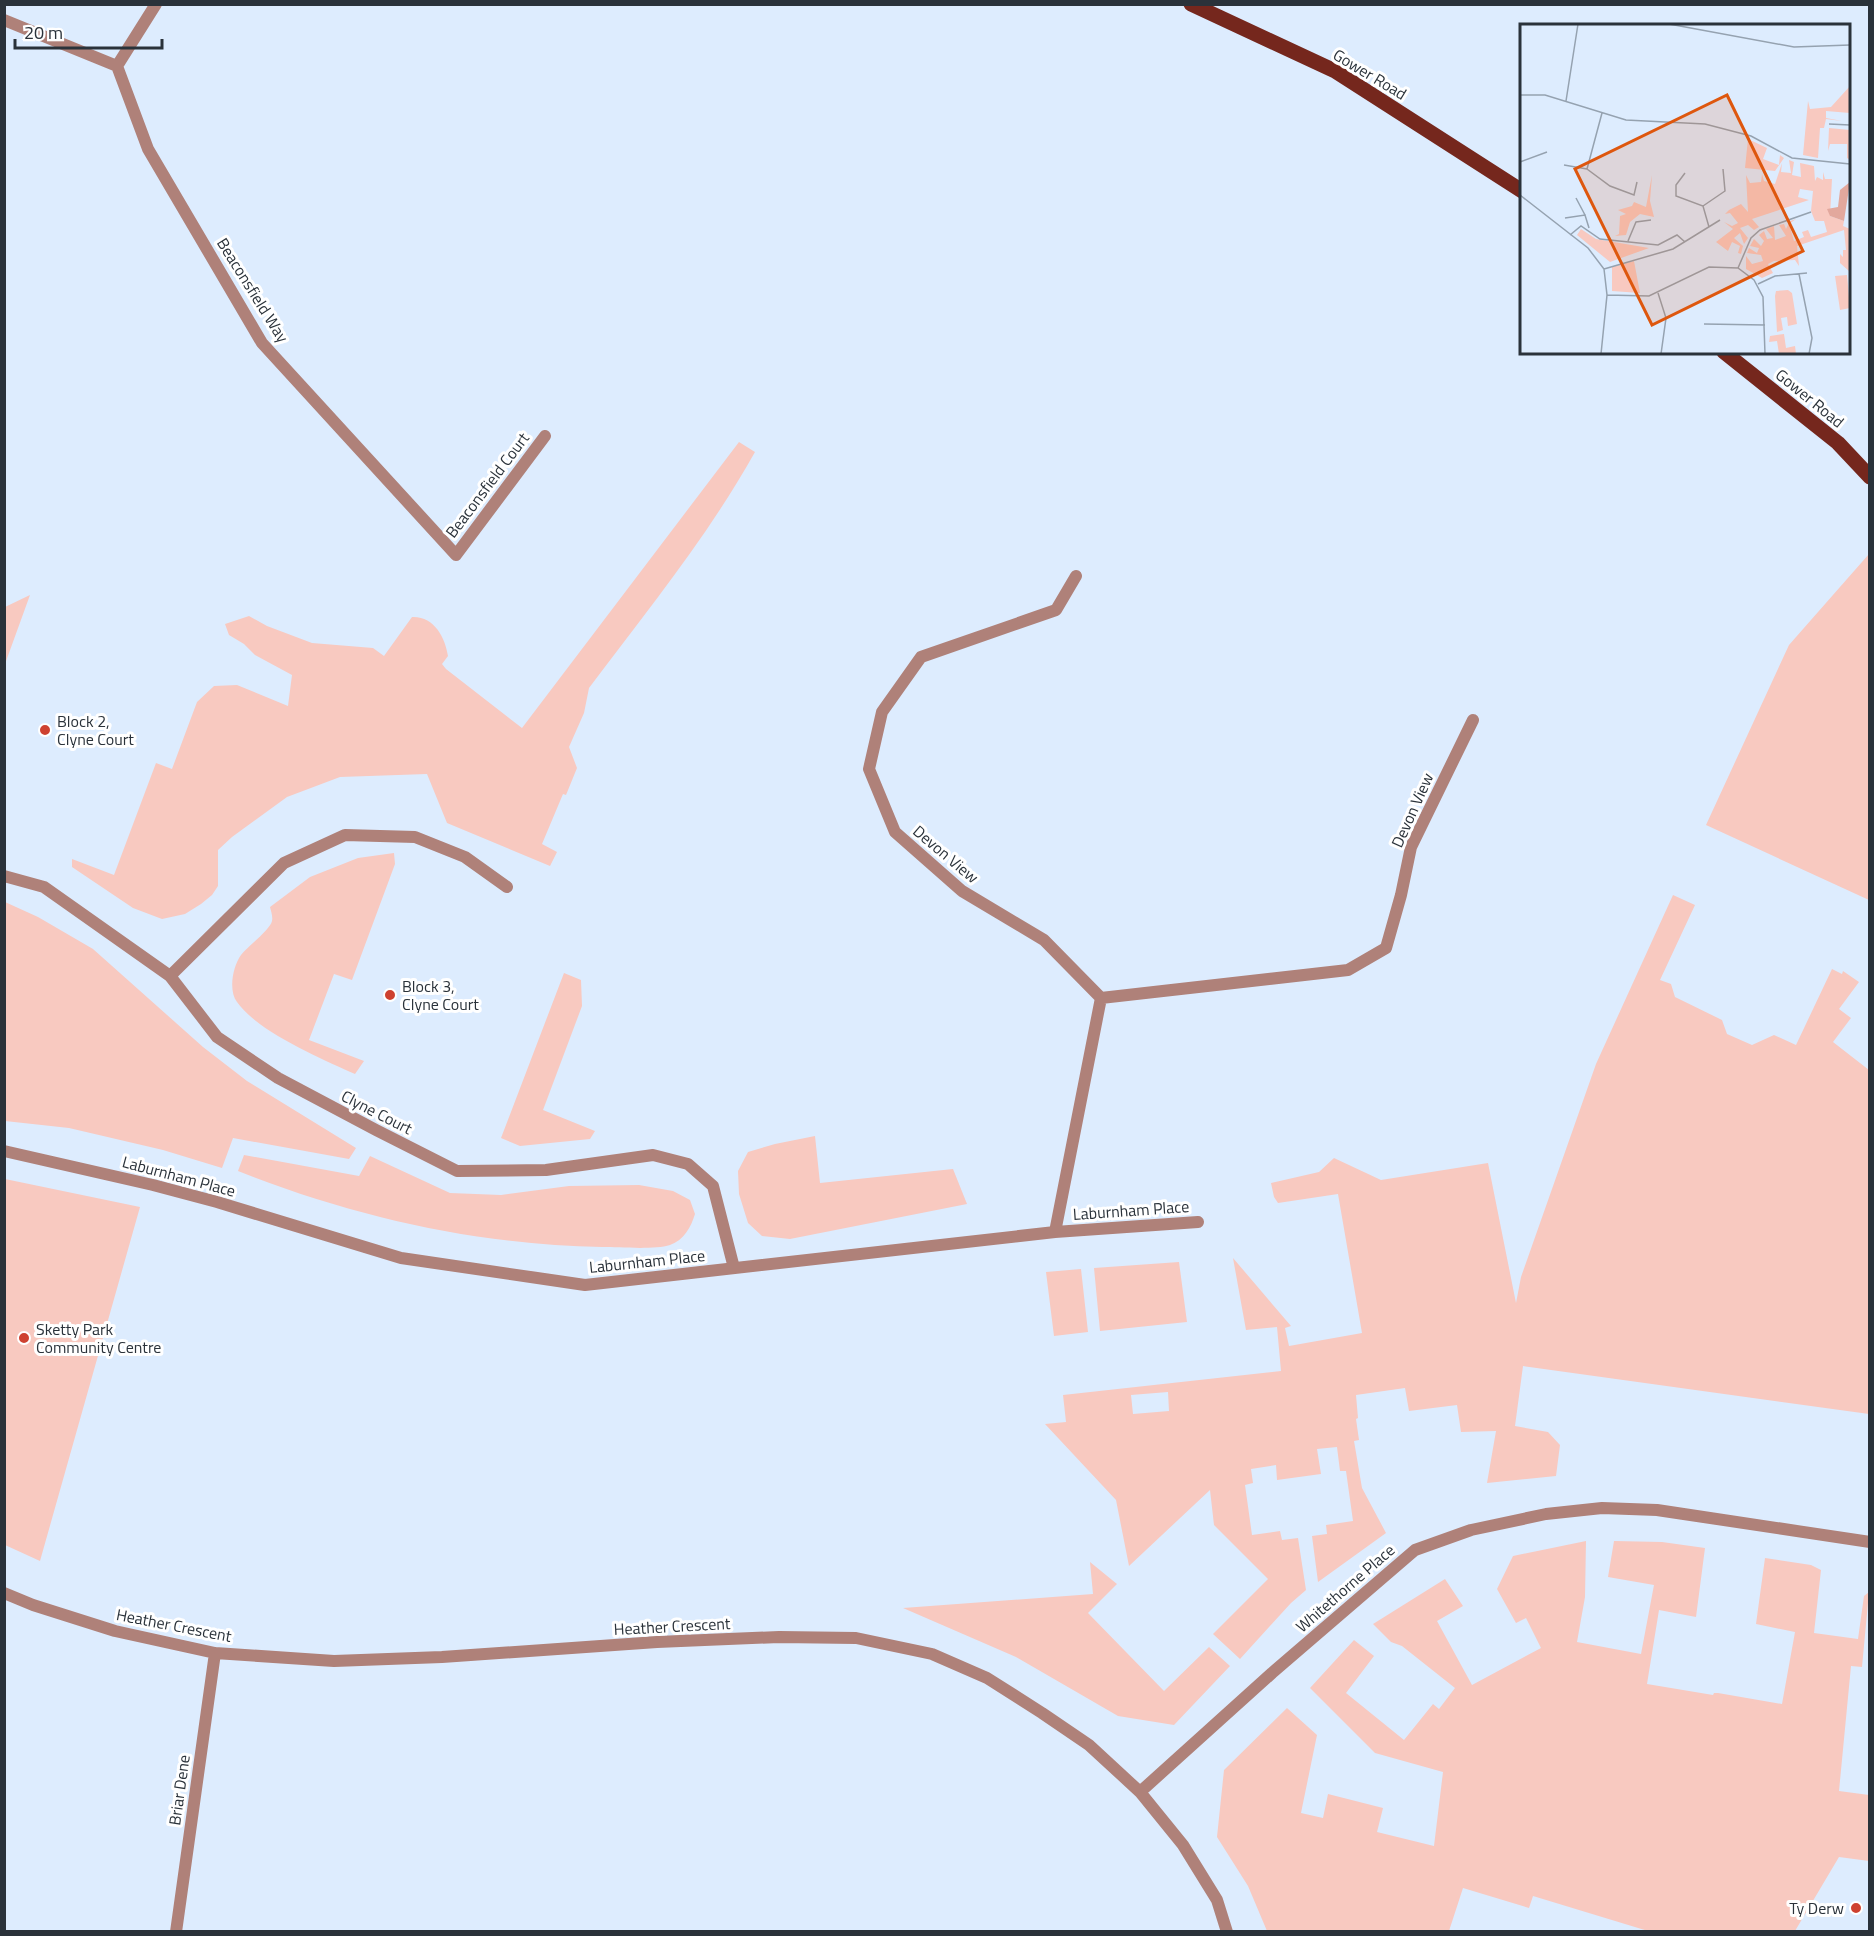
<svg xmlns="http://www.w3.org/2000/svg" width="1874" height="1936" viewBox="0 0 1874 1936" font-family="'Titillium Web',sans-serif">
	<style>
		.green { fill: #f8c9c0; fill-rule: evenodd }
		.lines { fill: none; stroke-linecap: round; stroke-linejoin: round }
		.street { stroke: #af8179; stroke-width: 12 }
		.primary { stroke: #75271d; stroke-width: 15 }
		.poi-dot { fill: #ce4130; stroke: #fff; stroke-width: 2 }
		.labels { text-anchor: middle; dominant-baseline: central; stroke-width: 6; stroke-linejoin: round; paint-order: stroke }
		.street-label { font-size: 16px; fill: #2a323a; stroke: #fff }
		.poi-label { font-size: 16px; fill: #2a323a; stroke: #fff; text-anchor: start }
		.inset-road { fill: none; stroke: #95a2b0; stroke-width: 1.5 }
		.view { fill: #de570e; fill-opacity: 0.15; stroke: #de570e; stroke-width: 3 }
		.inset-edge { fill: none; stroke: #2a323a; stroke-width: 3 }
	</style>
	<rect width="100%" height="100%" fill="#ddecfe"/>
	<path class="green" d="M 739,442 L 755,452 C 708,536 647,611 589,688 L 584,713 L 569,747 L 577,768 L 566,795 L 563,794 L 542,844 L 557,852 L 550,866 L 447,823 L 427,774 L 340,777 L 287,797 L 232,837 L 218,850 L 218,886 L 212,895 L 201,904 L 185,914 L 162,919 L 133,908 L 72,867 L 72,859 L 114,875 L 156,763 L 172,769 L 197,702 L 214,686 L 237,685 L 288,706 L 292,675 L 255,655 L 244,644 L 229,635 L 225,624 L 249,616 L 267,626 L 312,643 L 373,648 L 384,656 L 412,617 C 434,616 445,637 448,656 L 442,664 L 446,669 L 522,728 Z
		M 1869,554 L 1869,900 L 1706,825 L 1789,645 Z
		M 30,595 L 5,664 L 5,607 Z
		M 394,853 L 395,864 L 352,980 L 334,974 L 309,1040 L 364,1061 L 355,1074 C 322,1059 258,1032 237,1002 C 228,990 233,966 241,955 C 248,946 270,930 272,921 C 273,917 271,911 270,907 L 310,877 L 358,858 Z
		M 1673,895 L 1695,905 L 1660,980 L 1671,984 L 1675,997 L 1722,1020 L 1727,1034 L 1752,1045 L 1774,1035 L 1796,1045 L 1832,969 L 1842,974 L 1843,971 L 1859,982 L 1839,1009 L 1851,1018 L 1833,1042 L 1869,1070 L 1869,1414 L 1523,1366 L 1515,1426 L 1548,1432 L 1560,1445 L 1556,1476 L 1487,1483 L 1496,1431 L 1461,1432 L 1457,1405 L 1409,1411 L 1405,1388 L 1356,1395 L 1358,1418 L 1356,1419 L 1359,1440 L 1354,1441 L 1362,1488 L 1386,1533 L 1318,1582 L 1312,1536 L 1327,1534 L 1326,1525 L 1353,1521 L 1346,1471 L 1340,1471 L 1337,1447 L 1317,1449 L 1321,1474 L 1277,1480 L 1276,1465 L 1251,1469 L 1253,1483 L 1245,1485 L 1252,1535 L 1280,1531 L 1282,1540 L 1298,1538 L 1306,1590 L 1291,1603 L 1240,1659 L 1213,1634 L 1268,1579 L 1214,1525 L 1210,1490 L 1129,1566 L 1116,1500 L 1045,1424 L 1066,1422 L 1063,1395 L 1281,1371 L 1277,1327 L 1246,1330 L 1233,1258 L 1291,1326 L 1285,1328 L 1289,1346 L 1362,1333 L 1338,1194 L 1278,1203 L 1274,1197 L 1271,1183 L 1319,1172 L 1334,1158 L 1381,1180 L 1488,1163 L 1516,1303 L 1521,1277 L 1596,1064 ZM 1168,1392 L 1169,1411 L 1133,1414 L 1131,1395 Z
		M 5,902 L 38,917 L 93,949 L 203,1047 L 247,1081 L 356,1148 L 349,1159 L 233,1138 L 222,1168 L 163,1150 L 69,1128 L 5,1121 Z
		M 564,973 L 581,980 L 582,1006 L 543,1110 L 595,1131 L 590,1139 L 520,1146 L 501,1138 Z
		M 815,1136 L 820,1183 L 953,1169 L 967,1204 L 790,1239 L 762,1236 L 748,1223 L 739,1194 L 738,1171 L 748,1152 L 775,1144 Z
		M 244,1155 L 359,1176 L 370,1156 L 450,1193 L 501,1195 L 569,1186 L 639,1185 L 673,1191 L 690,1200 L 695,1214 C 691,1227 684,1240 670,1245 C 654,1250 620,1247 602,1247 C 478,1245 354,1217 238,1171 Z
		M 5,1179 L 140,1207 L 40,1561 L 5,1545 Z
		M 1179,1262 L 1187,1322 L 1100,1331 L 1094,1268 Z
		M 1081,1269 L 1088,1332 L 1054,1336 L 1046,1272 Z
		M 1586,1541 L 1585,1597 L 1577,1642 L 1641,1654 L 1654,1585 L 1608,1577 L 1614,1541 L 1662,1542 L 1705,1548 L 1696,1617 L 1659,1610 L 1647,1684 L 1713,1695 L 1714,1693 L 1718,1693 L 1782,1704 L 1795,1632 L 1756,1624 L 1765,1558 L 1811,1565 L 1821,1570 L 1814,1633 L 1858,1639 L 1864,1596 L 1869,1592 L 1862,1667 L 1851,1666 L 1839,1791 L 1869,1795 L 1869,1861 L 1839,1857 L 1795,1931 L 1648,1931 L 1533,1896 L 1529,1908 L 1463,1888 L 1449,1931 L 1267,1931 L 1248,1886 L 1217,1837 L 1224,1770 L 1287,1708 L 1317,1735 L 1301,1813 L 1323,1818 L 1328,1794 L 1383,1808 L 1377,1832 L 1434,1846 L 1443,1772 L 1375,1753 L 1310,1688 L 1354,1640 L 1374,1656 L 1346,1693 L 1404,1740 L 1433,1704 L 1439,1709 L 1455,1688 L 1402,1646 L 1391,1642 L 1373,1624 L 1445,1579 L 1463,1606 L 1437,1621 L 1472,1685 L 1541,1648 L 1526,1618 L 1516,1623 L 1497,1589 L 1513,1556 Z
		M 1090,1562 L 1117,1584 L 1088,1613 L 1164,1691 L 1209,1647 L 1230,1666 L 1174,1725 L 1118,1716 L 1016,1657 L 903,1608 L 1093,1594 Z"/>
	<g class="lines">
		<path class="street" d="M 156,4 L 117,66 L 148,149 L 262,343 L 456,555 L 545,436
			M 4,20 L 117,66
			M 4,876 L 44,887 L 170,976 L 217,1037 L 278,1078 L 376,1130 L 457,1171 L 546,1170 L 653,1155 L 688,1164 L 713,1186 L 734,1268
			M 170,976 L 284,863 L 345,835 L 415,837 L 465,857 L 507,887
			M 1101,998 L 1348,970 L 1386,948 L 1401,895 L 1411,847 L 1473,720
			M 4,1151 L 153,1185 L 217,1202 L 401,1258 L 585,1285 L 1055,1232 L 1198,1222
			M 1055,1232 L 1101,998 L 1044,940 L 962,891 L 895,832 L 869,769 L 882,712 L 921,657 L 1056,610 L 1076,576
			M 4,1593 L 33,1605 L 115,1631 L 215,1653 L 334,1661 L 442,1657 L 657,1642 L 779,1637 L 856,1638 L 932,1654 L 987,1678 L 1042,1713 L 1089,1745 L 1140,1792 L 1183,1845 L 1217,1900 L 1227,1932
			M 1140,1792 L 1272,1673 L 1415,1550 L 1471,1530 L 1546,1514 L 1602,1508 L 1657,1510 L 1870,1542
			M 176,1932 L 215,1653"/>
		<path class="primary" d="M 1191,4 L 1335,71 L 1522,191
			M 1724,352 L 1838,443 L 1870,477"/>
	</g>
	<g class="poi-dot">
		<circle cx="45" cy="730" r="6"/>
		<circle cx="390" cy="995" r="6"/>
		<circle cx="24" cy="1338" r="6"/>
		<circle cx="1856" cy="1908" r="6"/>
	</g>
	<g class="labels">
		<g class="street-label">
			<text transform="translate(1370 74) rotate(31)">Gower Road</text>
			<text transform="translate(253 290) rotate(58)">Beaconsfield Way</text>
			<text transform="translate(1810 398) rotate(39)">Gower Road</text>
			<text transform="translate(487 485) rotate(-53)">Beaconsfield Court</text>
			<text transform="translate(1412 810) rotate(-66)">Devon View</text>
			<text transform="translate(946 854) rotate(40)">Devon View</text>
			<text transform="translate(377 1112) rotate(27)">Clyne Court</text>
			<text transform="translate(179 1176) rotate(15)">Laburnham Place</text>
			<text transform="translate(1131 1210) rotate(-4)">Laburnham Place</text>
			<text transform="translate(647 1261) rotate(-6)">Laburnham Place</text>
			<text transform="translate(1345 1588) rotate(-41)">Whitethorne Place</text>
			<text transform="translate(174 1625) rotate(11)">Heather Crescent</text>
			<text transform="translate(672 1626) rotate(-3)">Heather Crescent</text>
			<text transform="translate(179 1790) rotate(-82)">Briar Dene</text>
		</g>
		<g class="poi-label">
			<text x="57" y="721">Block 2,<tspan x="57" dy="18">Clyne Court</tspan></text>
			<text x="402" y="986">Block 3,<tspan x="402" dy="18">Clyne Court</tspan></text>
			<text x="36" y="1329">Sketty Park<tspan x="36" dy="18">Community Centre</tspan></text>
			<text x="1844" y="1908" text-anchor="end">Ty Derw</text>
		</g>
	</g>
	<g transform="translate(1520 24)">
		<rect width="330" height="330" fill="#ddecfe"/>
		<path d="M 330,62 L 330,89 L 306,87 L 306,94 L 322,97 L 306,95 L 304,104 L 300,104 L 298,134 L 283,131 L 288,77 L 290,85 L 311,83 ZM 309,104 L 330,106 L 330,136 L 327,134 L 327,120 L 310,120 L 308,127 ZM 228,115 L 247,124 L 243,135 L 259,141 L 260,131 L 264,134 L 255,147 L 225,144 ZM 269,136 L 274,138 L 272,151 L 281,153 L 280,139 L 294,142 L 295,157 L 297,153 L 303,156 L 303,148 L 305,155 L 312,155 L 310,192 L 324,197 L 323,202 L 330,205 L 330,248 L 320,239 L 320,230 L 323,233 L 323,226 L 326,226 L 324,206 L 277,222 L 279,242 L 275,236 L 254,237 L 248,240 L 253,249 L 242,254 L 226,245 L 226,232 L 232,240 L 243,237 L 241,231 L 227,229 L 229,224 L 237,229 L 239,224 L 230,222 L 234,215 L 241,222 L 244,217 L 239,211 L 244,207 L 247,215 L 253,214 L 246,205 L 254,202 L 255,216 L 266,212 L 259,201 L 264,200 L 266,205 L 270,197 L 276,195 L 269,200 L 274,217 L 284,213 L 282,208 L 288,206 L 291,213 L 307,208 L 304,197 L 295,197 L 291,187 L 293,167 L 280,165 L 278,173 L 289,176 L 232,195 L 239,203 L 234,206 L 228,201 L 220,204 L 228,214 L 224,220 L 220,209 L 214,214 L 223,222 L 221,230 L 218,229 L 220,222 L 212,218 L 208,227 L 196,218 L 213,205 L 204,198 L 212,202 L 218,199 L 210,189 L 205,190 L 209,186 L 221,180 L 228,188 L 226,151 L 230,159 L 241,158 L 242,150 L 244,157 L 255,160 L 262,139 L 261,148 L 271,149 ZM 132,151 L 130,177 L 134,193 L 120,190 L 110,198 L 106,211 L 95,212 L 99,210 L 100,192 L 106,190 L 98,186 L 112,182 L 114,178 L 126,183 ZM 61,205 L 76,215 L 129,224 L 90,238 L 57,211 ZM 114,237 L 120,269 L 92,267 L 92,243 ZM 327,251 L 330,284 L 320,286 L 315,252 ZM 268,266 L 272,269 L 277,300 L 268,302 L 267,293 L 261,294 L 263,306 L 257,308 L 255,272 L 256,267 ZM 264,310 L 266,324 L 275,322 L 276,330 L 259,330 L 257,317 L 249,318 L 250,312 Z" fill="#f8c9c0"/>
		<path d="M 330,158 L 324,197 L 310,192 L 307,185 L 318,183 L 320,166 Z" fill="#e2a89d"/>
		<path class="inset-road" d="M 149,0 L 274,23 L 330,21M 0,71 L 25,71 L 106,96 L 185,100 L 231,112 L 272,134 L 330,140M 46,77 L 58,0M 82,89 L 67,145 L 90,162 L 114,171 L 117,158M 309,100 L 330,101M 0,138 L 27,128M 44,141 L 67,145M 165,149 L 156,161 L 156,172 L 183,182 L 189,203M 0,171 L 68,224 L 84,245 L 87,271 L 81,330M 56,174 L 65,191M 183,182 L 205,167 L 203,145M 45,194 L 65,191 L 69,204M 50,211 L 61,202 L 80,215 L 138,221 L 157,211 L 165,218M 108,217 L 116,198 L 131,196M 218,244 L 231,214 L 240,206 L 291,188M 84,245 L 153,225 L 200,196M 279,250 L 292,314 L 289,330M 238,260 L 255,252 L 287,249M 138,269 L 146,294 L 141,330M 87,271 L 129,272 L 189,243 L 218,244 L 234,256 L 243,273 L 245,330M 184,300 L 245,301"/>
		<path class="view" d="M 207,71 L 283,227 L 132,301 L 55,145 Z"/>
		<rect width="330" height="330" class="inset-edge"/>
	</g>
	<rect width="1874" height="1936" fill="none" stroke="#2a323a" stroke-width="12"/>
	<path d="M15 39v9h147v-9" fill="none" stroke="#2a323a" stroke-width="3"/>
	<text x="24" y="39" font-size="18" fill="#2a323a" stroke="#ffffff" stroke-width="4.5" paint-order="stroke">20 m</text>
</svg>
